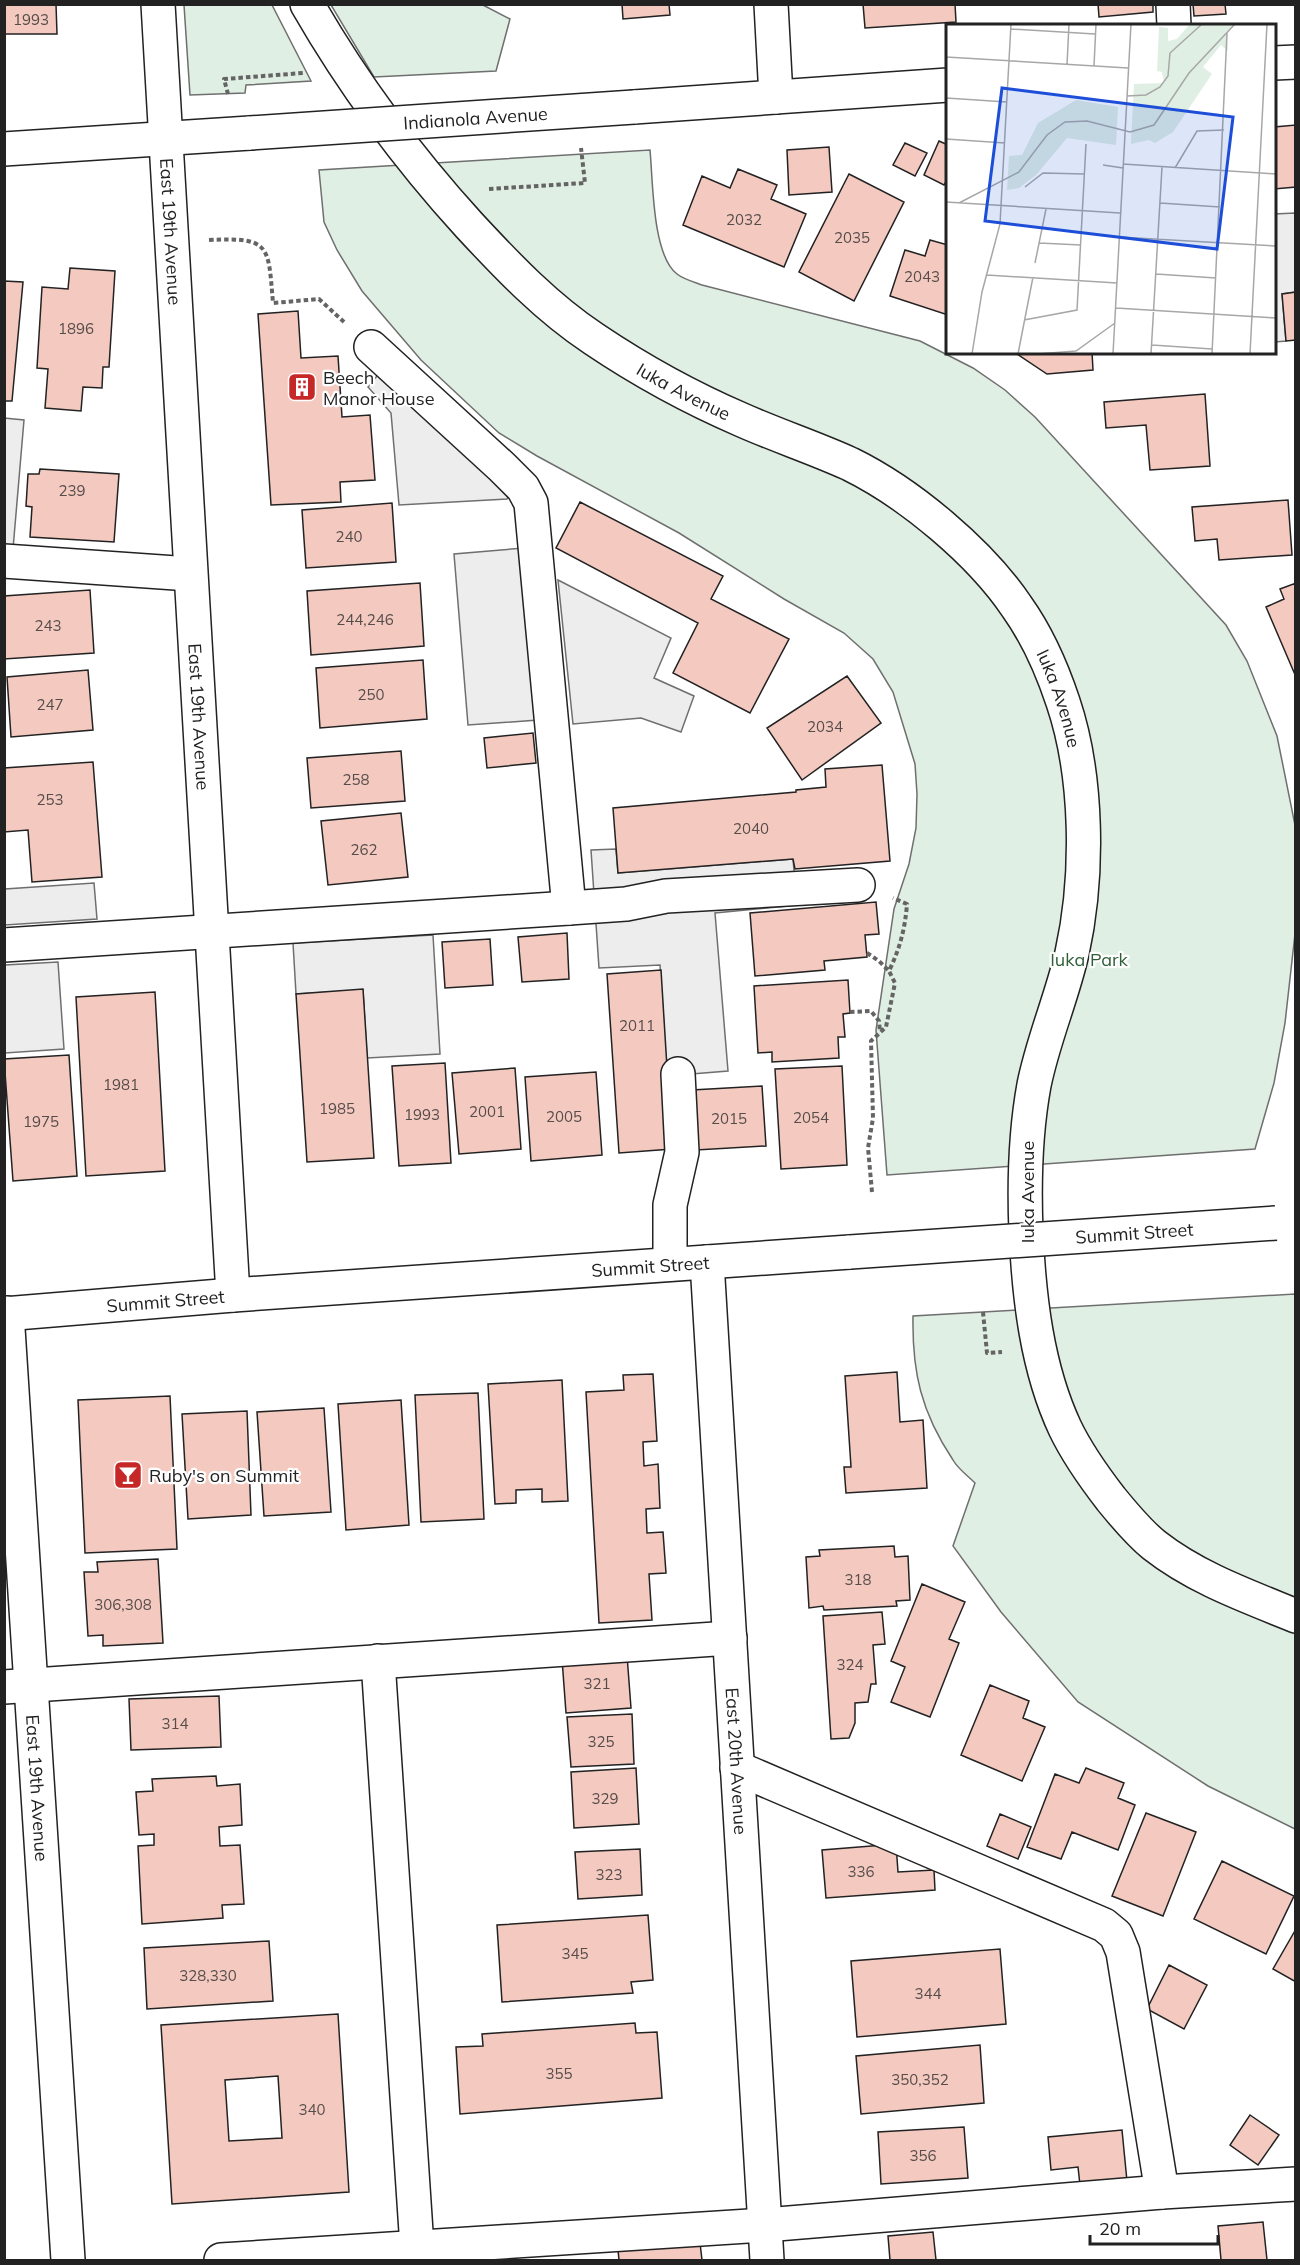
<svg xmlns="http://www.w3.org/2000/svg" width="1300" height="2265" viewBox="0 0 1300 2265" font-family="Mulish,sans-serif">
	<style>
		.green { fill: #e0efe3; stroke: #6f6f6f; stroke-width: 1.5 }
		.parking { fill: #ededed; stroke: #6f6f6f; stroke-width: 1.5 }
		.building { fill: #f3c9c0; stroke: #222; stroke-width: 1.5; fill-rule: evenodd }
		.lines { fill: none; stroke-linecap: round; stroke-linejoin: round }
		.minor-casing { stroke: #222; stroke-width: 36 }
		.major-casing { stroke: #222; stroke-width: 36 }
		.path { stroke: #646464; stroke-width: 4; stroke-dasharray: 4.5 3; stroke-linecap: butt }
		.minor { stroke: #fff; stroke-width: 33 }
		.major { stroke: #fff; stroke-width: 33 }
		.minor-bridge-casing { stroke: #222; stroke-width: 36; stroke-linecap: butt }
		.major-bridge-casing { stroke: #222; stroke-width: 36; stroke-linecap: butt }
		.minor-bridge { stroke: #fff; stroke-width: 33 }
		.major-bridge { stroke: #fff; stroke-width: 33 }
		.labels { text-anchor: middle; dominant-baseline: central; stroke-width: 4.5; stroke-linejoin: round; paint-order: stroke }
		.number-label { font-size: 15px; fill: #564c4a }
		.street-label { font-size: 18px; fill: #222; stroke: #fff }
		.poi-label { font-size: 18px; fill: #222; stroke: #fff; text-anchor: start }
		.park-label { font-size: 18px; fill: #2f5e38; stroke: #fff }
		.inset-road { fill: none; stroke: #a7a7a7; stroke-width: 1.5 }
		.view { fill: #1d4ed8; fill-opacity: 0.15; stroke: #1d4ed8; stroke-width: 3 }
		.inset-edge { fill: none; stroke: #222; stroke-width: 3 }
	</style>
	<rect width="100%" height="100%" fill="#fff"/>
	<path class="green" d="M 184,5 L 272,5 L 311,81 L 246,85 L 245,93 L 190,95 Z
		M 331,5 L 483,5 L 510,19 L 496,71 L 374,77 Z
		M 650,150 C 653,180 652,255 677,274 C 683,279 694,282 702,285 L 920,341 L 973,368 L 1005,390 L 1035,417 L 1226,625 L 1247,661 L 1277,736 L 1295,825 L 1296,925 L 1285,1023 L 1274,1083 L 1255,1149 L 887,1175 L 876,1030 L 894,909 L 909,864 L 916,828 L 917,794 L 915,764 L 893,692 L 873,659 L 844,633 L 784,599 L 679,533 L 537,456 L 499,433 L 421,360 L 362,291 L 337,250 L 324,222 L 319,170 Z
		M 1295,1294 L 1295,1829 L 1208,1786 L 1078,1702 L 1001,1612 L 953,1546 L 975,1483 C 968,1476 958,1469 953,1460 C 921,1412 912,1372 913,1316 Z"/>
	<path class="parking" d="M 1295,213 L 1295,292 L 1282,294 L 1286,341 L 1275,342 L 1274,214 Z
		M 394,355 L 520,465 L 507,499 L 399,505 L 391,413 L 368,387 Z
		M 4,418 L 24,420 L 13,549 L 5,548 Z
		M 524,548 L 538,720 L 468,725 L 454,554 Z
		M 558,580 L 671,638 L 654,678 L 694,696 L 681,732 L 641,718 L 573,724 Z
		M 616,849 L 618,873 L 793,859 L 797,905 L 715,913 L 728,1071 L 667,1076 L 660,965 L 599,968 L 591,850 Z
		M 94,883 L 97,919 L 5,925 L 5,889 Z
		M 433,935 L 440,1054 L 367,1058 L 363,990 L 296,994 L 293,943 Z
		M 58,962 L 64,1049 L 5,1053 L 5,965 Z"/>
	<path class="building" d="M 4,4 L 56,4 L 57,34 L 4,34 Z
		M 622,4 L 669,4 L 670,15 L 623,19 Z
		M 863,4 L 955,4 L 956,22 L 865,28 Z
		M 1098,4 L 1153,4 L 1153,12 L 1099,17 Z
		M 1193,4 L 1225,4 L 1226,14 L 1194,16 Z
		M 1296,125 L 1296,187 L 1274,189 L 1274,127 Z
		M 939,141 L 948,145 L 948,178 L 944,185 L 924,175 Z
		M 905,143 L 927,153 L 915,176 L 893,165 Z
		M 829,147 L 832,192 L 789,195 L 787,150 Z
		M 738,169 L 777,185 L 771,199 L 806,214 L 784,267 L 683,225 L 702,176 L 730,188 Z
		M 849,174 L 904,202 L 854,301 L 799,272 Z
		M 930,240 L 948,245 L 948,315 L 890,296 L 905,250 L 925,256 Z
		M 70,268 L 115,271 L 109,367 L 103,367 L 102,388 L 83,387 L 81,411 L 45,408 L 48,369 L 37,368 L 42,287 L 68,289 Z
		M 4,281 L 23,282 L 12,401 L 4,401 Z
		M 1296,292 L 1296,340 L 1286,341 L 1282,294 Z
		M 298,311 L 301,358 L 338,356 L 342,417 L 370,415 L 375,480 L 340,482 L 341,502 L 271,505 L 258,314 Z
		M 1014,352 L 1092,352 L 1093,370 L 1047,374 Z
		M 1205,394 L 1210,466 L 1150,470 L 1146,425 L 1106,428 L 1104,402 Z
		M 40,469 L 119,474 L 114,542 L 30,537 L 32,507 L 26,506 L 28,474 L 39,474 Z
		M 1288,500 L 1292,555 L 1219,560 L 1217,539 L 1195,541 L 1192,507 Z
		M 580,502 L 723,576 L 711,599 L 789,639 L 750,713 L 673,673 L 698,623 L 556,548 Z
		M 392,503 L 396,562 L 306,568 L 302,510 Z
		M 420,583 L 424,646 L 311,655 L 307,591 Z
		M 1296,583 L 1296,677 L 1266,607 L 1284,599 L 1280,589 Z
		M 90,590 L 94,653 L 4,659 L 4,596 Z
		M 423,660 L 427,719 L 320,728 L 316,668 Z
		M 88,670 L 93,730 L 11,737 L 7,677 Z
		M 847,676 L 881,723 L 802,780 L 767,728 Z
		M 533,733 L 536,763 L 487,768 L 484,738 Z
		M 401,751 L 405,801 L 311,808 L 307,758 Z
		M 93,762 L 102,877 L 32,882 L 28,830 L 4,832 L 4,768 Z
		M 882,765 L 890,861 L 795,869 L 793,859 L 618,873 L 613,808 L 796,792 L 796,790 L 826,787 L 825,769 Z
		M 401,813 L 408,877 L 328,885 L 321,821 Z
		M 876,902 L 879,934 L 865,935 L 867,957 L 824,961 L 825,970 L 755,976 L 750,913 Z
		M 567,933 L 569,979 L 522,982 L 518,937 Z
		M 490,939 L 493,985 L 445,988 L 442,942 Z
		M 661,970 L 672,1149 L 619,1153 L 607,974 Z
		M 848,980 L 850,1013 L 843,1014 L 845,1037 L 838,1037 L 839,1058 L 772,1062 L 772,1052 L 758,1053 L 754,986 Z
		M 363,989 L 374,1158 L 307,1162 L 296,994 Z
		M 155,992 L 165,1171 L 86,1176 L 76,997 Z
		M 69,1055 L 77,1176 L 13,1181 L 4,1059 Z
		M 445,1063 L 451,1163 L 399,1166 L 392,1066 Z
		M 842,1066 L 847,1165 L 781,1169 L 775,1069 Z
		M 515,1068 L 521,1149 L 459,1154 L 452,1073 Z
		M 596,1072 L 602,1155 L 531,1161 L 525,1077 Z
		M 762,1086 L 766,1146 L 696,1150 L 692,1090 Z
		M 897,1372 L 900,1422 L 923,1420 L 927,1488 L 846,1493 L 844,1467 L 851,1467 L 845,1376 Z
		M 653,1374 L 657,1441 L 643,1442 L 644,1466 L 658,1464 L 660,1508 L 646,1509 L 647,1533 L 663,1532 L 666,1573 L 649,1574 L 652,1620 L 599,1623 L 586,1392 L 624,1390 L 623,1375 Z
		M 562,1380 L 568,1501 L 542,1502 L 542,1489 L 516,1490 L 516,1503 L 495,1504 L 488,1384 Z
		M 478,1393 L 484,1519 L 421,1522 L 415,1395 Z
		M 170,1396 L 177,1549 L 85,1553 L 78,1400 Z
		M 401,1400 L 409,1525 L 346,1530 L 338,1404 Z
		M 324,1408 L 331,1512 L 264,1516 L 257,1412 Z
		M 247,1411 L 251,1515 L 188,1519 L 182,1414 Z
		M 894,1546 L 895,1557 L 908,1556 L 910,1600 L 896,1601 L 897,1606 L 824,1610 L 823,1606 L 809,1608 L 806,1557 L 820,1556 L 819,1550 Z
		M 158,1559 L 163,1643 L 103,1646 L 103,1635 L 88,1636 L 84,1572 L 98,1572 L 97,1562 Z
		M 922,1584 L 965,1602 L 949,1639 L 959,1643 L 930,1717 L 891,1702 L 905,1667 L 891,1661 Z
		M 882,1612 L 885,1644 L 873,1645 L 876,1684 L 871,1684 L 868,1702 L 855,1703 L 855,1723 L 849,1738 L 831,1739 L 823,1616 Z
		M 627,1655 L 631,1708 L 566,1713 L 562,1659 Z
		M 990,1685 L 1029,1701 L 1023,1718 L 1045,1727 L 1022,1781 L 961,1755 Z
		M 219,1696 L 221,1747 L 131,1750 L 129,1699 Z
		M 632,1714 L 634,1764 L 571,1767 L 567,1717 Z
		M 636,1768 L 639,1824 L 574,1828 L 571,1772 Z
		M 1086,1768 L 1124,1783 L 1118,1798 L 1135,1805 L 1118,1850 L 1072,1832 L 1061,1859 L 1027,1847 L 1055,1774 L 1079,1783 Z
		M 216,1776 L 217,1786 L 240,1784 L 242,1825 L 219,1827 L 220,1846 L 240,1845 L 244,1904 L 222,1905 L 223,1918 L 142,1924 L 138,1846 L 154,1845 L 154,1834 L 139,1835 L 136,1792 L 153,1791 L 152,1779 Z
		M 1146,1813 L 1196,1832 L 1163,1916 L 1112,1896 Z
		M 1000,1814 L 1031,1827 L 1018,1859 L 987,1846 Z
		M 896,1844 L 898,1872 L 934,1870 L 935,1890 L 826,1898 L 822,1850 Z
		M 640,1849 L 642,1895 L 578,1899 L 575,1852 Z
		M 1222,1861 L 1294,1896 L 1266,1954 L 1194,1919 Z
		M 648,1915 L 653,1980 L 631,1982 L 633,1993 L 502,2002 L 497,1925 Z
		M 1296,1929 L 1296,1982 L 1273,1969 Z
		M 269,1941 L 273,2001 L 147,2009 L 144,1948 Z
		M 1000,1949 L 1006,2024 L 857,2037 L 851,1961 Z
		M 1169,1965 L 1207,1985 L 1184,2029 L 1147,2009 Z
		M 338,2014 L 349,2192 L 172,2204 L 161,2025 ZM 278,2076 L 282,2138 L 229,2141 L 225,2080 Z
		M 635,2023 L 636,2033 L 657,2032 L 662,2098 L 460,2114 L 456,2047 L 483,2046 L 482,2034 Z
		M 980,2045 L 984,2103 L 861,2114 L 856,2056 Z
		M 1250,2115 L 1279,2135 L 1258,2165 L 1230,2145 Z
		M 964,2127 L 968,2178 L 881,2184 L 878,2132 Z
		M 1122,2130 L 1127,2181 L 1080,2185 L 1078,2167 L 1051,2170 L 1048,2137 Z
		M 1263,2222 L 1267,2260 L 1221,2260 L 1218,2226 Z
		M 933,2232 L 936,2260 L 890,2260 L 888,2236 Z
		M 700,2243 L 702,2260 L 619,2260 L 618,2250 Z"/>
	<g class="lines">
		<g class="minor-casing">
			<g id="minor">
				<path id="s1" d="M 158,4 L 233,1295"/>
				<path id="s2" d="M 307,4 C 353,84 407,157 469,225 C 507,266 547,308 594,339 C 640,370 691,398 742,420 C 778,436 815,448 850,464 C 909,493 980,552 1017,607 C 1037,635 1052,669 1063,702 C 1088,776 1089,876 1072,953 C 1062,997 1043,1040 1034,1085 C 1025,1134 1024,1183 1026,1232 C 1029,1298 1037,1368 1065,1428 C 1077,1453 1094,1477 1111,1499 C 1124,1515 1138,1532 1154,1545 C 1196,1578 1247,1596 1296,1616"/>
				<path d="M 771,4 L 776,97"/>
				<path d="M 1173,4 L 1174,26"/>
				<path d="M 1274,63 L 1296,62"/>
				<path d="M 634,107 L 948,85"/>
				<path d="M 4,149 L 250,133"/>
				<path d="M 371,347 L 502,467 L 523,488 L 531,503 L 569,908"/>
				<path d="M 4,561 L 190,574"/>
				<path d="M 4,945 L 569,908 L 626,904 L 666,896 L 858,885"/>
				<path id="s3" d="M 707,1262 L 767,2260"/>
				<path d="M 670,1264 L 670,1205 L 682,1152 L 678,1074"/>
				<path id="s4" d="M 7,1313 L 68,2260"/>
				<path d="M 378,1661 L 417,2247"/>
				<path d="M 4,1687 L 730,1638"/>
				<path d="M 737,1768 L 1104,1925 L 1116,1935 L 1123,1952 L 1162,2192"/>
				<path d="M 221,2260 L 765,2225 L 1162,2192 L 1296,2184"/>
			</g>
		</g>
		<g class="major-casing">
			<g id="major">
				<path id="s5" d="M 4,1314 L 233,1295 L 850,1252"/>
			</g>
		</g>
		<path class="path" d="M 228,94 L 224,79 L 303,73
			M 489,189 L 585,183 L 581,148
			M 209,240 C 271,237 268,245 273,303 L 319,299 L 344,322
			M 867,953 L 879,961 L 889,971
			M 850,1012 L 871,1011 L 879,1021 L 880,1032
			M 872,1192 L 868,1148 L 873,1118 L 871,1041 L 886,1027 L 895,983 L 889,971 C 900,948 905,929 907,904 L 893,898
			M 983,1312 L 987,1353 L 1002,1352"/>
		<use href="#minor" class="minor"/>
		<use href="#major" class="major"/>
		<g class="minor-bridge-casing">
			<g id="minor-bridge">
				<path id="s6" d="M 250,133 L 634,107"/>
			</g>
		</g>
		<g class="major-bridge-casing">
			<g id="major-bridge">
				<path id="s7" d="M 850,1252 L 1276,1223"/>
			</g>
		</g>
		<use href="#minor-bridge" class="minor-bridge"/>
		<use href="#major-bridge" class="major-bridge"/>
	</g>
	<defs>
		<g id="building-square" transform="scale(1.5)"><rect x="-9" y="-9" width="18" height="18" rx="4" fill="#c62828" stroke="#fff"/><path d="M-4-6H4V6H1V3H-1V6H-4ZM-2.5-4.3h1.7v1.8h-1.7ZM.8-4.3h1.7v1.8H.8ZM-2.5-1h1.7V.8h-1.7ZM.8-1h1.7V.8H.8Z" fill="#fff"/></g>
		<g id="bar-square" transform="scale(1.5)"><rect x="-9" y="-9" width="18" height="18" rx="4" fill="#c62828" stroke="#fff"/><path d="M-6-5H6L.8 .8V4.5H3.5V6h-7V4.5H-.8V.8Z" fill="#fff"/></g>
	</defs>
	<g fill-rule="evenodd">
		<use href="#building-square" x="302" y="387"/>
		<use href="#bar-square" x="128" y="1475"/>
	</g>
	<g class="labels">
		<g class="number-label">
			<text x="31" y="19">1993</text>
			<text x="744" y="219">2032</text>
			<text x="852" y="237">2035</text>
			<text x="922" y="276">2043</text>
			<text x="76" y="328">1896</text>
			<text x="72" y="490">239</text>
			<text x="349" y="536">240</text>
			<text x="365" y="619">244,246</text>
			<text x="48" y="625">243</text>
			<text x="371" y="694">250</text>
			<text x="50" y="704">247</text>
			<text x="825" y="726">2034</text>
			<text x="356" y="779">258</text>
			<text x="50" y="799">253</text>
			<text x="751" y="828">2040</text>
			<text x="364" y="849">262</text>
			<text x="637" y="1025">2011</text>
			<text x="121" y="1084">1981</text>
			<text x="337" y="1108">1985</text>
			<text x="487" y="1111">2001</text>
			<text x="422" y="1114">1993</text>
			<text x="564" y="1116">2005</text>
			<text x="811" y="1117">2054</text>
			<text x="729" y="1118">2015</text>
			<text x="41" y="1121">1975</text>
			<text x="858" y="1579">318</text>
			<text x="123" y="1604">306,308</text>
			<text x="850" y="1664">324</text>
			<text x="597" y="1683">321</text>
			<text x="175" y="1723">314</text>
			<text x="601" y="1741">325</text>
			<text x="605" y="1798">329</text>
			<text x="861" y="1871">336</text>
			<text x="609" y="1874">323</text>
			<text x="575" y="1953">345</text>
			<text x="208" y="1975">328,330</text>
			<text x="928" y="1993">344</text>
			<text x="559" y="2073">355</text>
			<text x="920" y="2079">350,352</text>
			<text x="312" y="2109">340</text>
			<text x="923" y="2155">356</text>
		</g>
		<g class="street-label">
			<text stroke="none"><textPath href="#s6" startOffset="226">Indianola Avenue</textPath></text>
			<text stroke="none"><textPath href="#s1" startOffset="228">East 19th Avenue</textPath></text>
			<text stroke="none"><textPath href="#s2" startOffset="548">Iuka Avenue</textPath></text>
			<text stroke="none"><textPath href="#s2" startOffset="1053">Iuka Avenue</textPath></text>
			<text stroke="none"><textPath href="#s1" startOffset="714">East 19th Avenue</textPath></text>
			<text transform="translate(1027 1192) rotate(-90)">Iuka Avenue</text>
			<text stroke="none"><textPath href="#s7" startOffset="285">Summit Street</textPath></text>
			<text stroke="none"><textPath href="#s5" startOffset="648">Summit Street</textPath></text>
			<text stroke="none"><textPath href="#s5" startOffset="162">Summit Street</textPath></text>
			<text stroke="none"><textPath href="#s3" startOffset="500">East 20th Avenue</textPath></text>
			<text stroke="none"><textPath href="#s4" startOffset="476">East 19th Avenue</textPath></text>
		</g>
		<g class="poi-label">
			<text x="323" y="377">Beech<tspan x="323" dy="21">Manor House</tspan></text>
			<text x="149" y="1475">Ruby's on Summit</text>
		</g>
		<g class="park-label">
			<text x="1089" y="959">Iuka Park</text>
		</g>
	</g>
	<g transform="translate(946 24)">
		<rect width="330" height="330" fill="#fff"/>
		<path d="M 244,0 L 289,0 L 281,8 L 282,27 L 275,21 L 257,43 L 266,50 L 227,108 L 209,119 L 203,116 L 185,120 L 188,60 L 218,59 L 216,48 L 211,47 L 213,3 L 222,4 L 222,17 L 231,15 ZM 130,76 L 172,83 L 170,121 L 121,114 L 90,151 L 73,164 L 61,166 L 63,132 L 76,131 L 92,99 Z" fill="#e0efe3"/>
		<path class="inset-road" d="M 65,5 L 149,10M 0,33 L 182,44M 121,41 L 123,0M 148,42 L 150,0M 181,72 L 200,71 L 214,63 L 222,52 L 224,29 L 256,0M 0,74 L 61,78M 0,115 L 59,119M 177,140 L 330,150M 157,141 L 177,144M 229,144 L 251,107 L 278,106M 79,163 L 97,149 L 139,150M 0,178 L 174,189M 13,179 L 73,148 L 101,111 L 119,98 L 141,97 L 184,108 L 208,101 L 243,49 L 289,0M 214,179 L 274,183M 173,213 L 330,222M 93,219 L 135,221M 89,239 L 100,185M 210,250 L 270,254M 41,251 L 171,259M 170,284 L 330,294M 78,296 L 131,286 L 140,120M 206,321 L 266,325M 26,330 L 36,268 L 54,200 L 65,0M 72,330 L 87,253M 91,330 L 130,327 L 169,299M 167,330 L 185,0M 205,330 L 216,143M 266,330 L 281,9M 304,330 L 321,0"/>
		<path class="view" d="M 56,64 L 287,93 L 271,225 L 39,197 Z"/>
		<rect width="330" height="330" class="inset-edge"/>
	</g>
	<rect width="1300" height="2265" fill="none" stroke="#222222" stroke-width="12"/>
	<path d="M1090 2235v9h128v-9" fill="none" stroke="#222222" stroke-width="3"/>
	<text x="1099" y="2235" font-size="18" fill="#222222" stroke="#ffffff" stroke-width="4.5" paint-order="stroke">20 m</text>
</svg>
